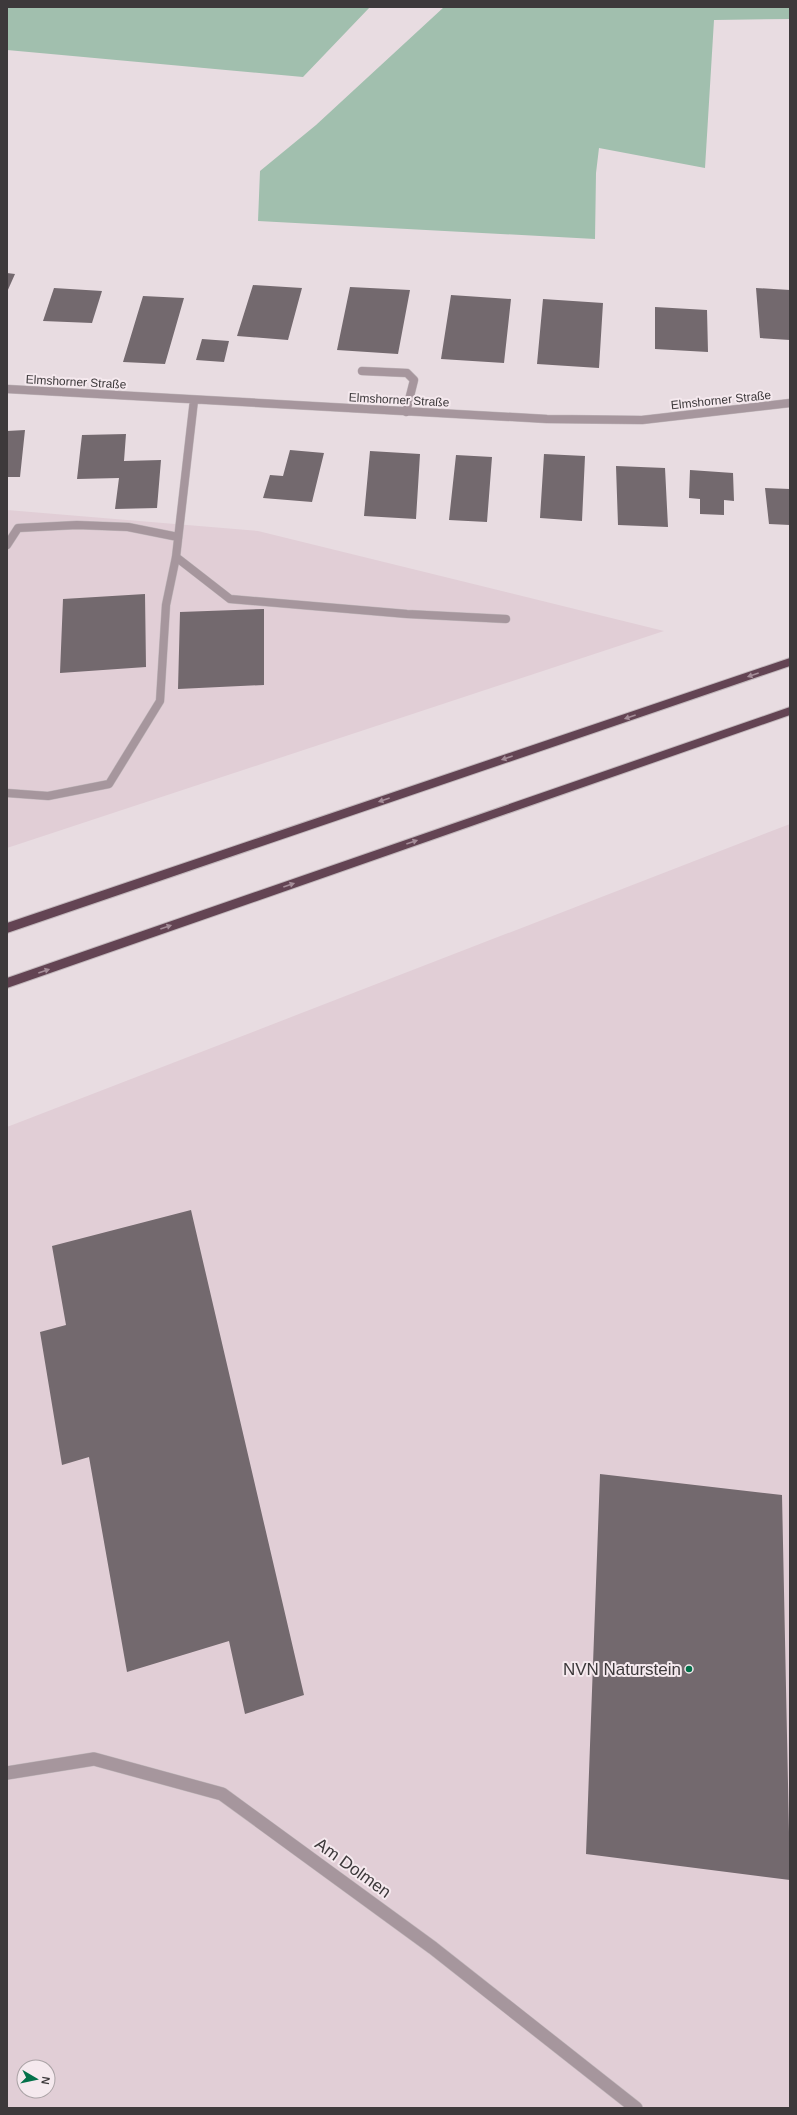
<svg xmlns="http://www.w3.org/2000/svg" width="797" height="2115" viewBox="0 0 797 2115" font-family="Arial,sans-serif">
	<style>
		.built { fill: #e1ced6; fill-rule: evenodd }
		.green { fill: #a1bfae }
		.building { fill: #73696e }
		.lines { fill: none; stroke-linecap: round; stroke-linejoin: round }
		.minor-far1-casing { stroke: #c2b8bc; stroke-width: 9 }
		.minor-casing { stroke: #c2b8bc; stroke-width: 14 }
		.highway-casing { stroke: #c2b8bc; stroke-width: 2 }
		.minor-far1 { stroke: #a6969d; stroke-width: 8 }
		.minor { stroke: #a6969d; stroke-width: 13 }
		.highway { fill: #634453; fill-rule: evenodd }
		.oneway { fill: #a58e99 }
		.poi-dot { fill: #04714a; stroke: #f5e9ee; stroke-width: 1.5 }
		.labels { text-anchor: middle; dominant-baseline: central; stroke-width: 4; stroke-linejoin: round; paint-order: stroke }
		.far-street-label { font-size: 12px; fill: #3d393b; stroke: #f5e9ee }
		.near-poi-label { font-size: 17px; fill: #3d393b; stroke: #f5e9ee; text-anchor: end }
		.near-street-label { font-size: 17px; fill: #3d393b; stroke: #f5e9ee }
	</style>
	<rect width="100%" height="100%" fill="#e8dce1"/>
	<path class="built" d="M 7,510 L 258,531 L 664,631 L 7,848 Z
		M 790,824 L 790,2108 L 7,2108 L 7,1127 ZM 24,2067 L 48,2067 L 48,2091 L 24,2091 Z"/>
	<path class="green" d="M 7,7 L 370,7 L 303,77 L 7,50 Z
		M 444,7 L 790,7 L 790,19 L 714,20 L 705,168 L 599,148 L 596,173 L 595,239 L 258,221 L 260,171 L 316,125 Z"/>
	<path class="building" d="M 7,273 L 15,274 L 7,292 Z
		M 253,285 L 302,288 L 288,340 L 237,336 Z
		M 350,287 L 410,290 L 398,354 L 337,350 Z
		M 54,288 L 102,291 L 92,323 L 43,321 Z
		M 756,288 L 790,290 L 790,340 L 760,338 Z
		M 451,295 L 511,299 L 504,363 L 441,359 Z
		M 143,296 L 184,298 L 165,364 L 123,362 Z
		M 543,299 L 603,303 L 599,368 L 537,364 Z
		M 655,307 L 707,310 L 708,352 L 655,349 Z
		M 202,339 L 229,341 L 224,362 L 196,360 Z
		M 25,430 L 20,477 L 7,477 L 7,431 Z
		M 126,434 L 124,461 L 161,460 L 157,508 L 115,509 L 119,478 L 77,479 L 82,435 Z
		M 290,450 L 324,453 L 312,502 L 263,498 L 270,475 L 283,476 Z
		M 370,451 L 420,454 L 416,519 L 364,516 Z
		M 544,454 L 585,456 L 582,521 L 540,518 Z
		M 456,455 L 492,457 L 487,522 L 449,520 Z
		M 616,466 L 665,468 L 668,527 L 618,525 Z
		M 690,470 L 733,473 L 734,501 L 724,500 L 724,515 L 700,514 L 700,499 L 689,498 Z
		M 765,488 L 790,489 L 790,525 L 769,524 Z
		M 145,594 L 146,667 L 60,673 L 63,599 Z
		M 264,609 L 264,685 L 178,689 L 180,612 Z
		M 191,1210 L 304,1695 L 245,1714 L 229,1641 L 127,1672 L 89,1457 L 62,1465 L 40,1332 L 66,1325 L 52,1246 Z
		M 600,1474 L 782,1495 L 790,1880 L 586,1854 Z"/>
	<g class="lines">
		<g class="minor-far1-casing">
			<path id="minor-far1" d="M 362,371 L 407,373 L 414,380 L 406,412
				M 7,389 L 547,419 L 642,420 L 790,403
				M 7,545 L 18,528 L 77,525 L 128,527 L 178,537
				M 176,557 L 230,599 L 407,614 L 506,619
				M 7,793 L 48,796 L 109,784 L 160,701 L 166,605 L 176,557 L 194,400"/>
		</g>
		<g class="minor-casing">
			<path id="minor" d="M 7,1773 L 94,1759 L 222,1794 L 433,1948 L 636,2108"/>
		</g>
		<g class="highway-casing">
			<path id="highway" d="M 790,658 L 790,666 L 7,933 L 7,923 Z
				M 790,707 L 790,715 L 7,988 L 7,978 Z"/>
		</g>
		<use href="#minor-far1" class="minor-far1"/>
		<use href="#minor" class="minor"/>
		<use href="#highway" class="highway"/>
	</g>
	<defs><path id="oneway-solid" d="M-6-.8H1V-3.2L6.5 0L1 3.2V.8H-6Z"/></defs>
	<g class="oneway">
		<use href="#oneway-solid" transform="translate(753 675) rotate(161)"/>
		<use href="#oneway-solid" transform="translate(630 717) rotate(161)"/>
		<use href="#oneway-solid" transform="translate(507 758) rotate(161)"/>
		<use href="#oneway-solid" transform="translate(384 800) rotate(161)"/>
		<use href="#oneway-solid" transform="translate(412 842) rotate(-19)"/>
		<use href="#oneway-solid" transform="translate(289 885) rotate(-19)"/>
		<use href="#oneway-solid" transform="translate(166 927) rotate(-19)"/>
		<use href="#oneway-solid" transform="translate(44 971) rotate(-19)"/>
	</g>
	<circle class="poi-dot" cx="689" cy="1669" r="4"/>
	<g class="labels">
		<g class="far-street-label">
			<text transform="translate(76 382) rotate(3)">Elmshorner Straße</text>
			<text transform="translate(399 400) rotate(3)">Elmshorner Straße</text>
			<text transform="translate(721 400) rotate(-6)">Elmshorner Straße</text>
		</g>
		<g class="near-poi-label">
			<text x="681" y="1669">NVN Naturstein</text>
		</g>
		<g class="near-street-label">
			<text transform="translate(353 1868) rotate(36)">Am Dolmen</text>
		</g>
	</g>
	<rect width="797" height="2115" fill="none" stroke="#3d393b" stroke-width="16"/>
	<g transform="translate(36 2079) rotate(99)"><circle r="19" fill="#f5e9ee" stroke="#aba3a6"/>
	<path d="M0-3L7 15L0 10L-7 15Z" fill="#04714a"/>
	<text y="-6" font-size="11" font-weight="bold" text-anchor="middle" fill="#3d393b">N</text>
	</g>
</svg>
